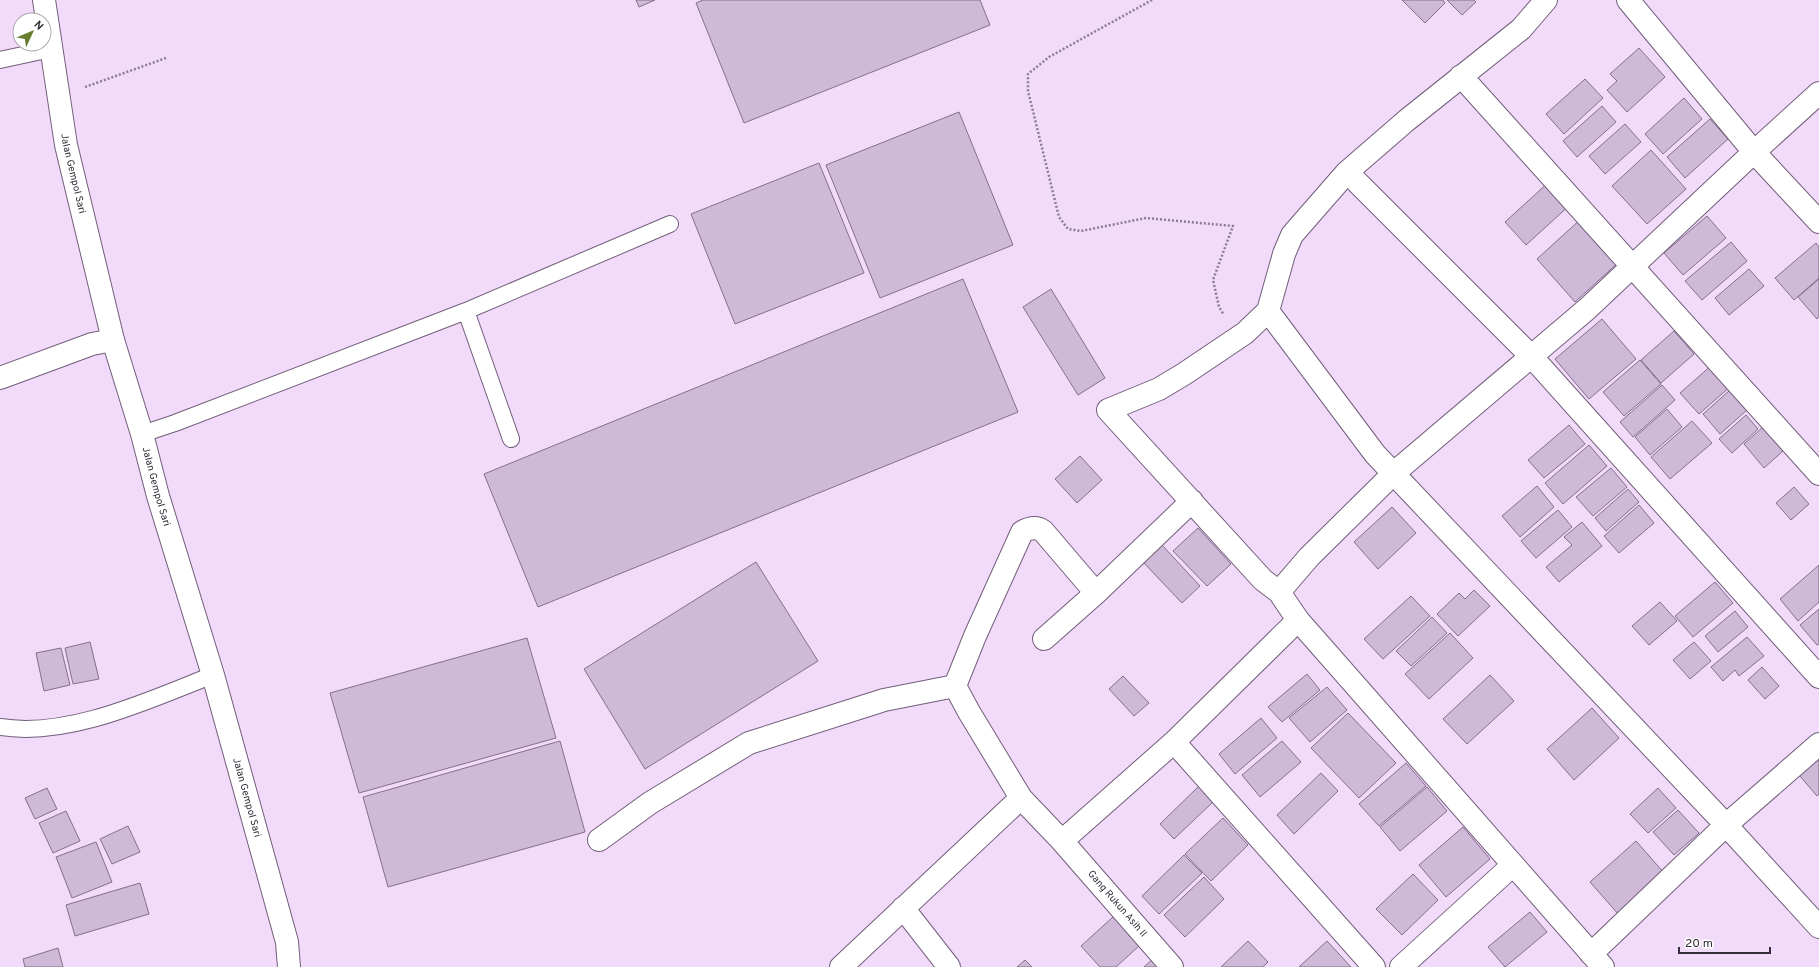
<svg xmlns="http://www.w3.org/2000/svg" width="1819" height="967" viewBox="0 0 1819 967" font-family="Overpass,sans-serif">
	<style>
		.building { fill: #cfb9d8; stroke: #846f8b }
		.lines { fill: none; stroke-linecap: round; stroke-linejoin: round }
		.service-casing { stroke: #725e79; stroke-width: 18 }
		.minor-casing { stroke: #725e79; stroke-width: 24 }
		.tertiary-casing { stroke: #725e79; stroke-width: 24 }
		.path { stroke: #8a7c91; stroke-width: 2.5; stroke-dasharray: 2 2; stroke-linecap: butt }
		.service { stroke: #fff; stroke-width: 16 }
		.minor { stroke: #fff; stroke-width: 22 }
		.tertiary { stroke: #fff; stroke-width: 22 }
		.labels { text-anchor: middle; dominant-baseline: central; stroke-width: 3; stroke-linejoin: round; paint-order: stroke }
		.street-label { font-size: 10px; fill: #352d39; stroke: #fff }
	</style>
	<rect width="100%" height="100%" fill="#f1dafa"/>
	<path class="building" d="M 636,0 L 655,0 L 639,7 Z
		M 703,0 L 980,0 L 990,25 L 744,123 L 696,3 Z
		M 1402,0 L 1443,0 L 1445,3 L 1425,23 Z
		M 1447,0 L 1474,0 L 1476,2 L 1462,15 Z
		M 1639,48 L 1665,77 L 1627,112 L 1607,90 L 1617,81 L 1610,74 Z
		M 1585,79 L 1603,98 L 1564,134 L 1546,114 Z
		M 1684,98 L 1702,119 L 1663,154 L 1645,134 Z
		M 1602,106 L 1616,122 L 1577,157 L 1563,141 Z
		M 959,112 L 1013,245 L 880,298 L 826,165 Z
		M 1710,119 L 1728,139 L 1685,178 L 1667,157 Z
		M 1625,124 L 1641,142 L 1605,174 L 1589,156 Z
		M 1651,150 L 1686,189 L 1647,224 L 1612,186 Z
		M 819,163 L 864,273 L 735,324 L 691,214 Z
		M 1550,181 L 1571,204 L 1526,245 L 1505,222 Z
		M 1707,216 L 1726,238 L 1683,275 L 1664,253 Z
		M 1583,217 L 1621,260 L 1575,302 L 1537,259 Z
		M 1731,242 L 1747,261 L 1702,300 L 1685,281 Z
		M 1816,243 L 1819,247 L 1819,278 L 1794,300 L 1775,278 Z
		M 1749,269 L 1764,286 L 1729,315 L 1715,298 Z
		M 963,279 L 1018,412 L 538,607 L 484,474 Z
		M 1819,279 L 1819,317 L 1817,319 L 1798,297 Z
		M 1051,289 L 1105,378 L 1078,395 L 1023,307 Z
		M 1602,319 L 1636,359 L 1589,399 L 1555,359 Z
		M 1674,331 L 1694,354 L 1661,383 L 1641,360 Z
		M 1640,360 L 1661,384 L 1624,416 L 1603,392 Z
		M 1713,364 L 1731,386 L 1699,414 L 1680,393 Z
		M 1662,385 L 1675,400 L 1633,437 L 1620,422 Z
		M 1730,390 L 1747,410 L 1720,434 L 1703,414 Z
		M 1667,409 L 1682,427 L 1650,455 L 1635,437 Z
		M 1746,415 L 1758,429 L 1732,453 L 1719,439 Z
		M 1692,421 L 1712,443 L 1670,479 L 1651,457 Z
		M 1569,425 L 1585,444 L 1544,478 L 1528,460 Z
		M 1763,427 L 1783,451 L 1764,468 L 1744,444 Z
		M 1589,445 L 1607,466 L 1563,504 L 1545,483 Z
		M 1080,456 L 1102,480 L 1077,503 L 1055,479 Z
		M 1611,468 L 1627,487 L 1593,516 L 1576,497 Z
		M 1537,486 L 1554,507 L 1520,537 L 1502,516 Z
		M 1794,487 L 1809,504 L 1791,520 L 1776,503 Z
		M 1628,489 L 1639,502 L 1606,531 L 1595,518 Z
		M 1639,505 L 1654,523 L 1619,553 L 1604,536 Z
		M 1392,507 L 1416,533 L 1378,569 L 1354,542 Z
		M 1558,510 L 1572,527 L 1536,558 L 1521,541 Z
		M 1582,522 L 1602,546 L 1559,582 L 1546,567 L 1572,545 L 1564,537 Z
		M 1198,528 L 1231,564 L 1207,586 L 1173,551 Z
		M 1161,544 L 1200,586 L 1182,603 L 1143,562 Z
		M 756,562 L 818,661 L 645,769 L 584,669 Z
		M 1819,565 L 1819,602 L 1798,621 L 1780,599 Z
		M 1715,582 L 1733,603 L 1693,637 L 1675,616 Z
		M 1474,590 L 1490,606 L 1458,636 L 1437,614 L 1459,593 L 1465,599 Z
		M 1411,596 L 1430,616 L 1383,659 L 1364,639 Z
		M 1660,602 L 1677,621 L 1649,645 L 1632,626 Z
		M 1819,609 L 1819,644 L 1817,645 L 1800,625 Z
		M 1735,611 L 1748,627 L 1718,652 L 1705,636 Z
		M 1432,617 L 1447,633 L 1411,666 L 1396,651 Z
		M 1450,633 L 1473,658 L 1429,699 L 1405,674 Z
		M 1747,637 L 1764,656 L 1739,676 L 1735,670 L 1723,681 L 1711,667 Z
		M 527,638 L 556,738 L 359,793 L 330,693 Z
		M 90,642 L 99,679 L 73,684 L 65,648 Z
		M 1694,642 L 1711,661 L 1690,679 L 1673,660 Z
		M 61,648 L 70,685 L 44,691 L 36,653 Z
		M 1762,667 L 1779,686 L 1765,699 L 1748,680 Z
		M 1307,674 L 1320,690 L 1282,722 L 1268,707 Z
		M 1490,675 L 1514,701 L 1467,744 L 1443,719 Z
		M 1123,676 L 1149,703 L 1134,716 L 1109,689 Z
		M 1327,687 L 1347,710 L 1310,742 L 1289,718 Z
		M 1592,708 L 1619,738 L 1574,780 L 1547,749 Z
		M 1348,713 L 1396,763 L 1359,798 L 1311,748 Z
		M 1261,718 L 1277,738 L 1235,774 L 1219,754 Z
		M 560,741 L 585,832 L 388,887 L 363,797 Z
		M 1282,741 L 1301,762 L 1260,797 L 1242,775 Z
		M 1819,758 L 1819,794 L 1817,796 L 1799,775 Z
		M 1406,763 L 1426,786 L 1379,826 L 1359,804 Z
		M 1321,773 L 1338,791 L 1294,834 L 1277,815 Z
		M 1199,786 L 1213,802 L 1174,839 L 1160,824 Z
		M 1427,787 L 1447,811 L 1400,851 L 1380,827 Z
		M 47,788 L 57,809 L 35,819 L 25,798 Z
		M 1658,788 L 1676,808 L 1648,833 L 1630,814 Z
		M 1678,810 L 1699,833 L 1674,855 L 1653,832 Z
		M 66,811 L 80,841 L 53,853 L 39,823 Z
		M 1223,818 L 1248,845 L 1211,881 L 1185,854 Z
		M 128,826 L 140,852 L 112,864 L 100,839 Z
		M 1463,827 L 1490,859 L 1446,897 L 1419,865 Z
		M 1636,841 L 1665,874 L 1619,915 L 1590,882 Z
		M 96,842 L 112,882 L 72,898 L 56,857 Z
		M 1184,855 L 1202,873 L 1159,914 L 1142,896 Z
		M 1413,874 L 1438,900 L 1402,935 L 1376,909 Z
		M 1204,877 L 1224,899 L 1185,937 L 1164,915 Z
		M 140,883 L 149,914 L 75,936 L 66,905 Z
		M 1530,912 L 1547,932 L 1505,967 L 1488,947 Z
		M 1114,916 L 1140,945 L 1116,967 L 1100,967 L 1081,946 Z
		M 1248,941 L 1268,962 L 1263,967 L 1221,967 Z
		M 1327,941 L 1351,967 L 1299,967 Z
		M 58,948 L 63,967 L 25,967 L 23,959 Z
		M 1155,957 L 1164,967 L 1144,967 Z
		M 1025,960 L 1032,967 L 1017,967 Z"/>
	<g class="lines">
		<g class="service-casing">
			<path id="service" d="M 0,60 L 51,49
				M 466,311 L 511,439
				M 142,434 L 175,423 L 466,311 L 670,224
				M 0,727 C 69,738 149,700 213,675"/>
		</g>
		<g class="minor-casing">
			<path id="minor" d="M 1546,0 L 1521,29 L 1407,120 L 1347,172 L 1292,235 L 1284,254 L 1268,311 L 1375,454 L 1726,825 L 1819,927
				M 1628,0 L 1754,152 L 1819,222
				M 1461,76 L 1819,474
				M 1347,172 L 1532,357 L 1819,677
				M 1268,311 L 1245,333 L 1184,374 L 1159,389 L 1108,410 L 1263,580 L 1279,592
				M 0,378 L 92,344 L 113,340
				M 1044,639 L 1096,593
				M 1174,742 L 1374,967
				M 599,840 L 650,803 L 749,743 L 884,700 L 955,686
				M 1062,841 L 1174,742 L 1298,620
				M 903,908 L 949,967
				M 1591,954 L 1726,825 L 1819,744
				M 841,967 L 1021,798
				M 1172,967 L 1062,841 L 1021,798 L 969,712 L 955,686 L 975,636 L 1022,532 C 1029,528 1036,526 1043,531 L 1096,593 L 1192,501
				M 1401,967 L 1513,865
				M 1603,967 L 1298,620 L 1279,592 L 1309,557 L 1394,473 L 1587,309 L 1754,152 L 1819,93"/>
		</g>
		<g class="tertiary-casing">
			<g id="tertiary">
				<path id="s1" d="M 44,0 L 66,145 L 113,340 L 142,434 L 158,496 L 213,675 L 287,942 L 289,967"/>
			</g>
		</g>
		<path class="path" d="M 1152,0 L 1049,57 L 1028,74 L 1028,91 L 1059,217 L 1068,229 L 1081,231 L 1146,218 L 1233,226 L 1213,280 L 1219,307 L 1224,315
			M 85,87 L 166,58"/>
		<use href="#service" class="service"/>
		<use href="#minor" class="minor"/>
		<use href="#tertiary" class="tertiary"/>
	</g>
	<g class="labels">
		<g class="street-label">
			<text stroke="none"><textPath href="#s1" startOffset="176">Jalan Gempol Sari</textPath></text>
			<text stroke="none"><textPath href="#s1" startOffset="500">Jalan Gempol Sari</textPath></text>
			<text stroke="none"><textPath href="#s1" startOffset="824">Jalan Gempol Sari</textPath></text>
			<text transform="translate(1117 904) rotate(49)">Gang Rukun Asih II</text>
		</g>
	</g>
	<g transform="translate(32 32) rotate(46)"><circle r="19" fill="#ffffff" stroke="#aeabb0"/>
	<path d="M0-3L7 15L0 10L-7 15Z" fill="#677d2f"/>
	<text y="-6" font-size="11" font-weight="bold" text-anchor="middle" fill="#352d39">N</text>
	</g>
	<path d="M1679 947v6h91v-6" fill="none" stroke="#352d39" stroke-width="2"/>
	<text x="1685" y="947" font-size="12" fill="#352d39" stroke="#ffffff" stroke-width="3" paint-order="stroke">20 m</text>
</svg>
